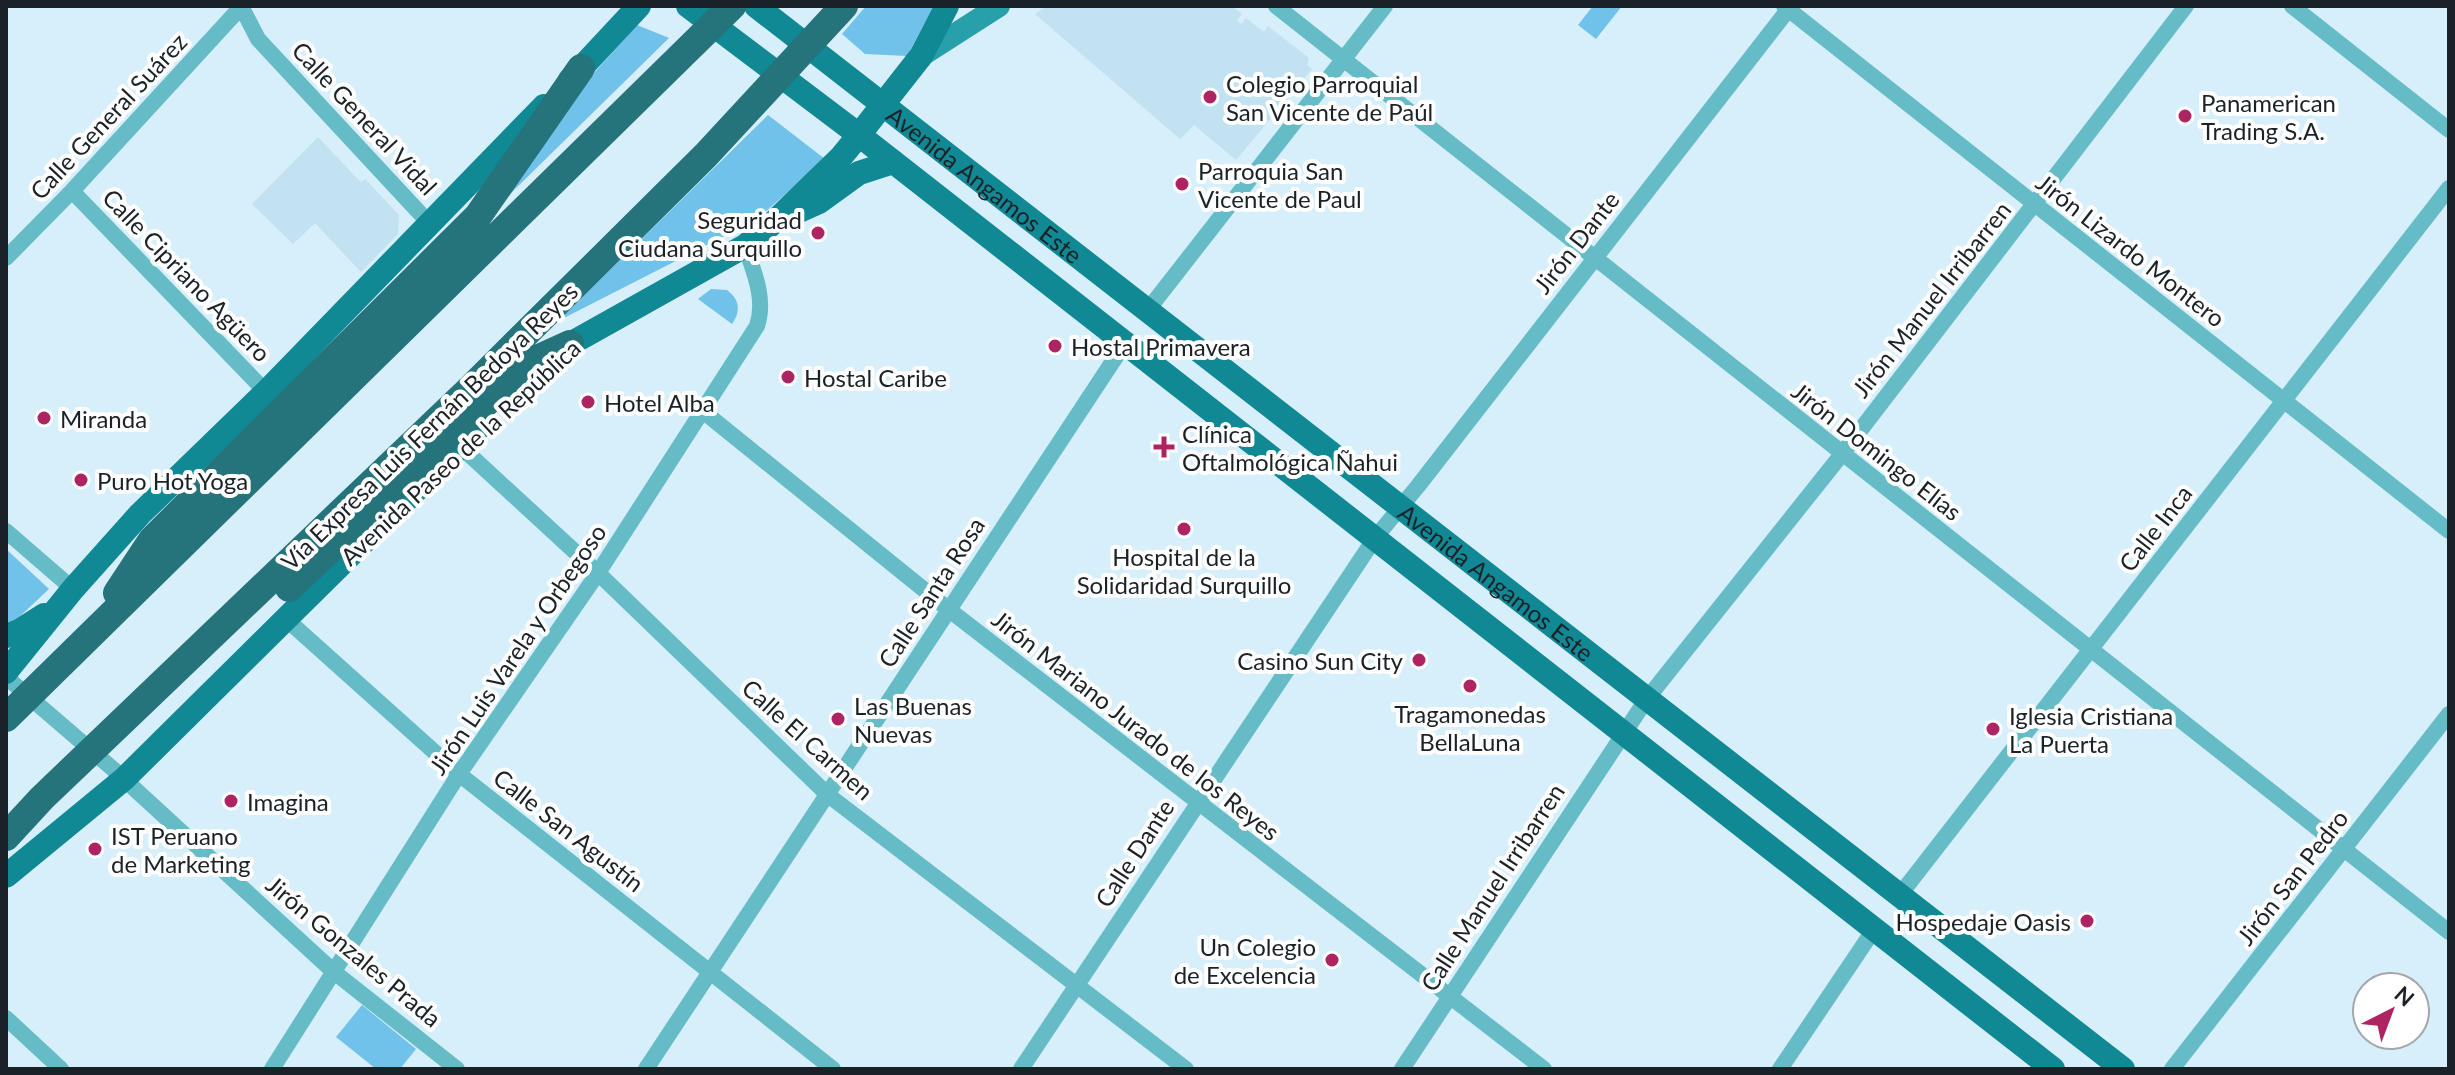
<svg xmlns="http://www.w3.org/2000/svg" width="2455" height="1075" viewBox="0 0 2455 1075" font-family="Lato,sans-serif">
	<style>
		.built { fill: #c2e1f1 }
		.green { fill: #70c2ea }
		.lines { fill: none; stroke-linecap: round; stroke-linejoin: round }
		.street { stroke: #66bcc6; stroke-width: 16 }
		.secondary { stroke: #27a0ac; stroke-width: 22 }
		.primary { stroke: #118994; stroke-width: 24 }
		.highway { stroke: #25737b; stroke-width: 28 }
		.poi-dot { fill: #ae2463; stroke: #fff; stroke-width: 3 }
		.labels { text-anchor: middle; dominant-baseline: central; stroke-width: 8; stroke-linejoin: round; paint-order: stroke }
		.poi-label { font-size: 24px; fill: #1a2227; stroke: #fff; text-anchor: start }
		.street-label { font-size: 24px; fill: #1a2227; stroke: #fff }
	</style>
	<rect width="100%" height="100%" fill="#d7eefb"/>
	<path class="built" d="M 1047,6 L 1232,6 L 1242,14 L 1237,20 L 1241,24 L 1246,18 L 1264,32 L 1268,26 L 1309,58 L 1307,65 L 1312,69 L 1236,160 L 1194,125 L 1180,139 L 1035,14 Z
		M 318,137 L 355,176 L 361,182 L 365,179 L 399,215 L 398,234 L 361,272 L 315,223 L 293,244 L 252,204 Z"/>
	<path class="green" d="M 866,6 L 934,6 L 907,56 L 865,54 L 842,34 Z
		M 1593,6 L 1622,6 L 1596,39 L 1578,25 Z
		M 637,25 L 669,38 L 507,197 L 594,73 Z
		M 768,115 L 825,159 L 756,220 L 558,321 Z
		M 711,289 L 727,290 C 740,300 741,311 732,324 L 698,299 Z
		M 6,549 L 49,589 L 16,620 L 6,623 Z
		M 362,1005 L 416,1049 L 400,1069 L 376,1069 L 336,1037 Z"/>
	<g class="lines">
		<path class="street" d="M 241,6 L 258,39 L 429,223
			M 1276,6 L 2449,932
			M 1784,6 L 2449,531
			M 2292,6 L 2449,130
			M 72,191 L 266,392
			M 6,258 L 72,191 L 242,6
			M 1147,311 L 1385,6
			M 704,412 L 948,609 L 1544,1069
			M 460,446 L 598,573 L 828,795 L 1186,1069
			M 6,531 L 73,589
			M 285,618 L 459,774 L 833,1069
			M 6,677 L 113,769 L 334,972 L 457,1069
			M 1899,896 L 2449,188
			M 6,1018 L 61,1069
			M 272,1069 L 459,774 L 598,573 L 757,326 C 766,299 754,272 745,246
			M 646,1069 L 1125,343
			M 1021,1069 L 1375,538 L 1418,486 L 1791,6
			M 1402,1069 L 1646,700 L 1842,454 L 2186,6
			M 1780,1069 L 1875,928
			M 2172,1069 L 2449,714"/>
		<path class="secondary" d="M 921,56 L 999,6"/>
		<g class="primary">
			<path d="M 688,6 L 859,135 L 2053,1069"/>
			<path id="s1" d="M 756,6 L 2123,1069"/>
			<path d="M 570,80 L 639,6"/>
			<path d="M 790,215 L 819,202 L 859,173 L 893,162"/>
			<path d="M 557,355 L 570,344 L 745,246 L 773,223 L 841,157 L 859,135 L 921,56 L 947,6"/>
			<path d="M 6,636 L 19,631 L 44,615"/>
			<path d="M 6,672 L 73,589 L 140,514 L 266,392 L 544,106"/>
			<path d="M 6,876 L 124,779 L 478,429"/>
		</g>
		<path class="highway" d="M 289,588 L 528,363 L 570,344
			M 117,593 L 152,540 L 478,216 L 581,68
			M 6,718 L 732,6
			M 6,837 L 42,798 L 471,388 L 706,155 L 844,6"/>
	</g>
	<g class="poi-dot">
		<circle cx="1210" cy="97" r="8"/>
		<circle cx="2185" cy="116" r="8"/>
		<circle cx="1182" cy="184" r="8"/>
		<circle cx="818" cy="233" r="8"/>
		<circle cx="1055" cy="346" r="8"/>
		<circle cx="788" cy="377" r="8"/>
		<circle cx="588" cy="402" r="8"/>
		<circle cx="44" cy="418" r="8"/>
		<path d="M1160 435h8v8h8v8h-8v8h-8v-8h-8v-8h8z"/>
		<circle cx="81" cy="480" r="8"/>
		<circle cx="1184" cy="529" r="8"/>
		<circle cx="1419" cy="660" r="8"/>
		<circle cx="1470" cy="686" r="8"/>
		<circle cx="838" cy="719" r="8"/>
		<circle cx="1993" cy="729" r="8"/>
		<circle cx="231" cy="801" r="8"/>
		<circle cx="95" cy="849" r="8"/>
		<circle cx="2087" cy="921" r="8"/>
		<circle cx="1332" cy="960" r="8"/>
	</g>
	<g class="labels">
		<g class="poi-label">
			<text x="1226" y="83">Colegio Parroquial<tspan x="1226" dy="28">San Vicente de Paúl</tspan></text>
			<text x="2201" y="102">Panamerican<tspan x="2201" dy="28">Trading S.A.</tspan></text>
			<text x="1198" y="170">Parroquia San<tspan x="1198" dy="28">Vicente de Paul</tspan></text>
			<text x="802" y="219" text-anchor="end">Seguridad<tspan x="802" dy="28">Ciudana Surquillo</tspan></text>
			<text x="1071" y="346">Hostal Primavera</text>
			<text x="804" y="377">Hostal Caribe</text>
			<text x="604" y="402">Hotel Alba</text>
			<text x="60" y="418">Miranda</text>
			<text x="1182" y="433">Clínica<tspan x="1182" dy="28">Oftalmológica Ñahui</tspan></text>
			<text x="97" y="480">Puro Hot Yoga</text>
			<text x="1184" y="556" text-anchor="middle">Hospital de la<tspan x="1184" dy="28">Solidaridad Surquillo</tspan></text>
			<text x="1403" y="660" text-anchor="end">Casino Sun City</text>
			<text x="854" y="705">Las Buenas<tspan x="854" dy="28">Nuevas</tspan></text>
			<text x="1470" y="713" text-anchor="middle">Tragamonedas<tspan x="1470" dy="28">BellaLuna</tspan></text>
			<text x="2009" y="715">Iglesia Cristiana<tspan x="2009" dy="28">La Puerta</tspan></text>
			<text x="247" y="801">Imagina</text>
			<text x="111" y="835">IST Peruano<tspan x="111" dy="28">de Marketing</tspan></text>
			<text x="2071" y="921" text-anchor="end">Hospedaje Oasis</text>
			<text x="1316" y="946" text-anchor="end">Un Colegio<tspan x="1316" dy="28">de Excelencia</tspan></text>
		</g>
		<g class="street-label">
			<text transform="translate(108 116) rotate(-47)">Calle General Suárez</text>
			<text transform="translate(365 118) rotate(47)">Calle General Vidal</text>
			<text stroke="none"><textPath href="#s1" startOffset="290">Avenida Angamos Este</textPath></text>
			<text transform="translate(1576 242) rotate(-52)">Jirón Dante</text>
			<text transform="translate(2131 250) rotate(38)">Jirón Lizardo Montero</text>
			<text transform="translate(187 275) rotate(46)">Calle Cipriano Agüero</text>
			<text transform="translate(1931 299) rotate(-52)">Jirón Manuel Irribarren</text>
			<text transform="translate(429 426) rotate(-44)">Vía Expresa Luis Fernán Bedoya Reyes</text>
			<text transform="translate(1877 451) rotate(38)">Jirón Domingo Elías</text>
			<text transform="translate(460 452) rotate(-43)">Avenida Paseo de la República</text>
			<text transform="translate(2155 528) rotate(-52)">Calle Inca</text>
			<text stroke="none"><textPath href="#s1" startOffset="938">Avenida Angamos Este</textPath></text>
			<text transform="translate(931 592) rotate(-57)">Calle Santa Rosa</text>
			<text transform="translate(517 649) rotate(-56)">Jirón Luis Varela y Orbegoso</text>
			<text transform="translate(1136 725) rotate(38)">Jirón Mariano Jurado de los Reyes</text>
			<text transform="translate(808 739) rotate(42)">Calle El Carmen</text>
			<text transform="translate(569 830) rotate(38)">Calle San Agustín</text>
			<text transform="translate(1134 853) rotate(-57)">Calle Dante</text>
			<text transform="translate(2292 877) rotate(-52)">Jirón San Pedro</text>
			<text transform="translate(1492 887) rotate(-57)">Calle Manuel Irribarren</text>
			<text transform="translate(354 951) rotate(40)">Jirón Gonzales Prada</text>
		</g>
	</g>
	<rect width="2455" height="1075" fill="none" stroke="#1a2227" stroke-width="16"/>
	<g transform="translate(2391 1011) rotate(42)"><circle r="38" fill="#ffffff" stroke="#a3a7a9" stroke-width="2"/>
	<path d="M0-6L14 30L0 20L-14 30Z" fill="#ae2463"/>
	<text y="-12" font-size="22" font-weight="bold" text-anchor="middle" fill="#1a2227">N</text>
	</g>
</svg>
